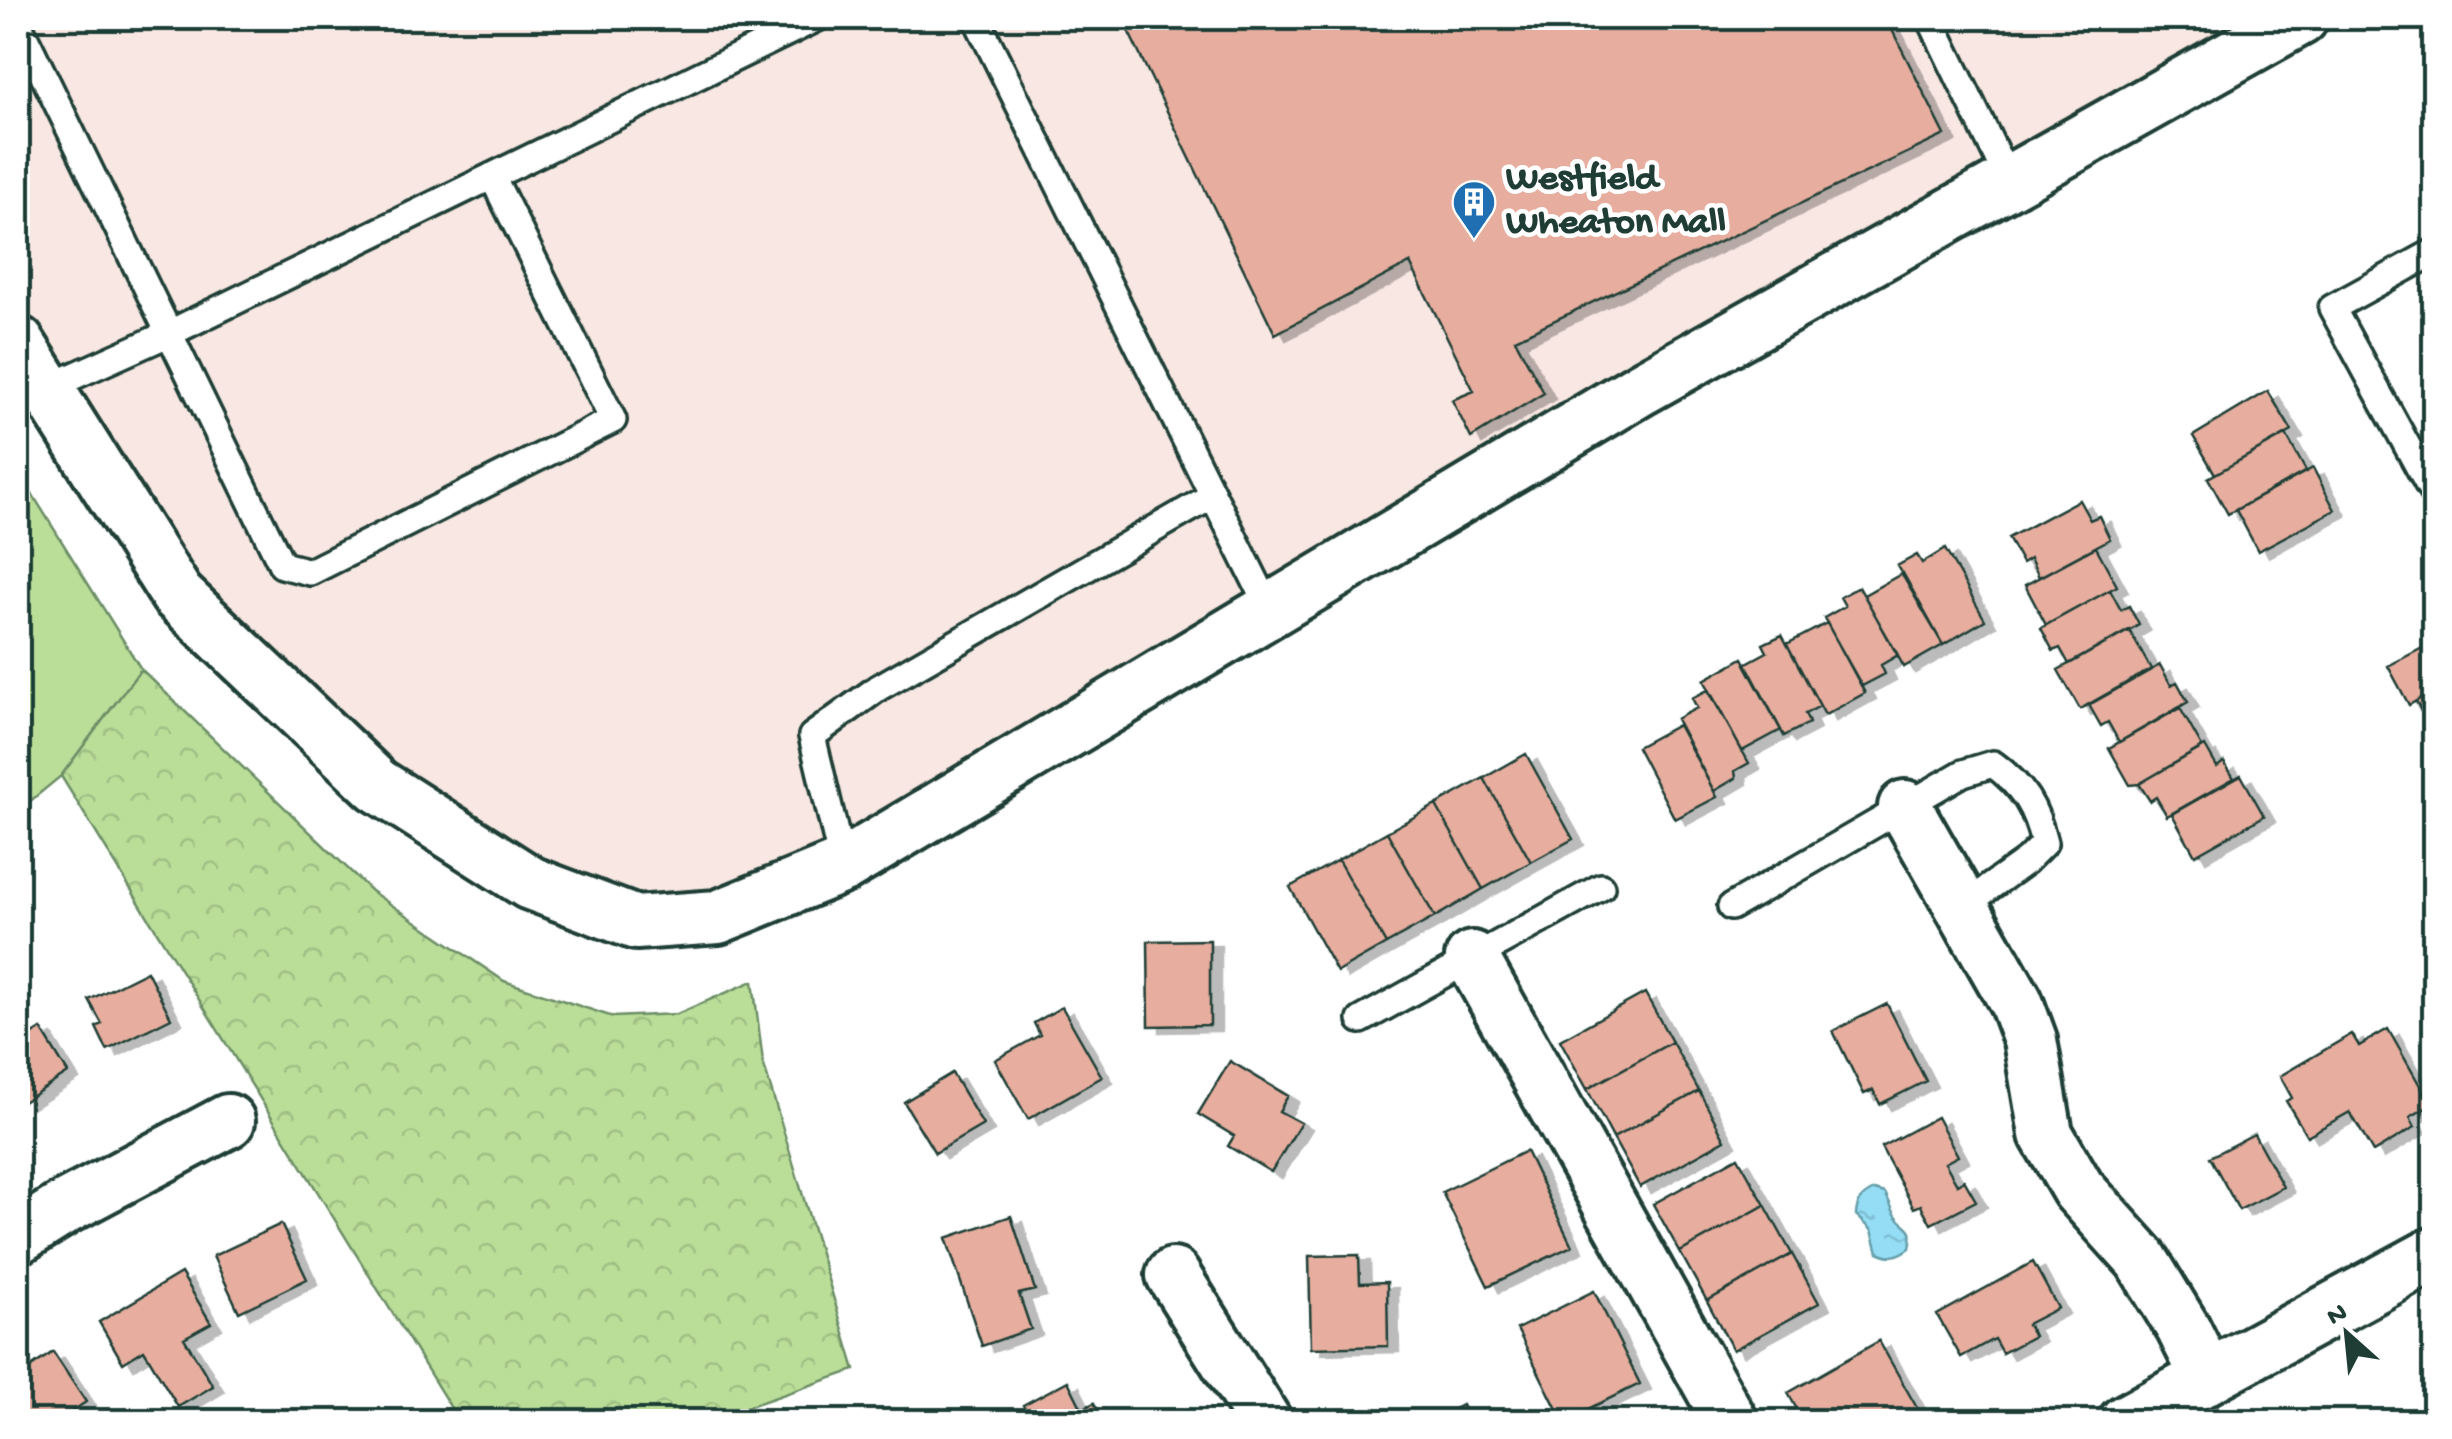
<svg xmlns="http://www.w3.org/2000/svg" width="2452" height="1439" viewBox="0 0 2452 1439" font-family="'Gochi Hand',sans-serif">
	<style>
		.built { fill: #f8e7e2 }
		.grass { fill: #bade98; stroke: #6c8e66; stroke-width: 2.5 }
		.forest { fill: url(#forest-crowns); stroke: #6c8e66; stroke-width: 2.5 }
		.water { fill: url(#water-ripples); stroke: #659da8; stroke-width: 2.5 }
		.building { fill: #e7ae9f; stroke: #1f3d34; stroke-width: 2.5; filter: url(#shadow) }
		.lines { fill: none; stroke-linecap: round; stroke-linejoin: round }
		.service-casing { stroke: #1f3d34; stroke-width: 32 }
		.minor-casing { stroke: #1f3d34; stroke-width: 60 }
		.service { stroke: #fff; stroke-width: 25 }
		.minor { stroke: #fff; stroke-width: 52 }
		.labels { text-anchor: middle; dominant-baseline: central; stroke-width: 9; stroke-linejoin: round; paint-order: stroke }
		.poi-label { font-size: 38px; font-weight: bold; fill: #1f3d34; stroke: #fff; text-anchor: start }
	</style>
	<defs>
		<pattern id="forest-crowns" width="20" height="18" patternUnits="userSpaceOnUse" patternTransform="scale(2.5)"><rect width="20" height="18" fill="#bade98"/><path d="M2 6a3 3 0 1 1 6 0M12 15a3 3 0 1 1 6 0" fill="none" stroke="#9fbf84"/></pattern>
		<pattern id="water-ripples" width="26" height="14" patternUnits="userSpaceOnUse" patternTransform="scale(2.5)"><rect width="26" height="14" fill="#94ddf5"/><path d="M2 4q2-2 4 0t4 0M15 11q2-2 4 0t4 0" fill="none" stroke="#7fbfd3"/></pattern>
		<filter id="shadow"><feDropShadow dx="11" dy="6" stdDeviation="0" flood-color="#0004"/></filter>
	</defs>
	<rect width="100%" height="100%" fill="#fff"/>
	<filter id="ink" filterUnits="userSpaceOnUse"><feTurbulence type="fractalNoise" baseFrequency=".01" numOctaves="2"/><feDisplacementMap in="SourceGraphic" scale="20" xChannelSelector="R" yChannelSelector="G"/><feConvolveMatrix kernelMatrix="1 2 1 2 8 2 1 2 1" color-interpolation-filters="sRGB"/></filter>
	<g filter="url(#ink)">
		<path class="built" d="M 18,18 L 2301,18 L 718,917 L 530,883 L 177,595 L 18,344 Z"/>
		<path class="grass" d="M 18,471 L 141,669 L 61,776 L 18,811 Z"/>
		<path class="forest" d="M 141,669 L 371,891 L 504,981 L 613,1017 L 677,1014 L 753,981 L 763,1062 L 855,1370 L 706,1421 L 459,1421 L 61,776 Z"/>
		<path class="water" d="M 1874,1190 L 1885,1193 C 1889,1200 1893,1213 1898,1218 C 1910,1231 1914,1226 1910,1248 C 1898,1257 1891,1258 1878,1252 L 1872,1230 L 1856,1215 C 1857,1201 1862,1196 1874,1190 Z"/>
		<path class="building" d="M 1122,18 L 1886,18 L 1945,135 L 1515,339 L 1544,393 L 1471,438 L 1452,400 L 1474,391 L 1410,263 L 1275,334 Z
			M 2268,391 L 2292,431 L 2215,474 L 2193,436 Z
			M 2286,435 L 2306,471 L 2228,514 L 2208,478 Z
			M 2313,468 L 2335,510 L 2258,551 L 2236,510 Z
			M 2079,500 L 2090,520 L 2099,516 L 2110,539 L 2039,577 L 2030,558 L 2022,563 L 2008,538 Z
			M 2096,547 L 2117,586 L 2046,625 L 2025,585 Z
			M 1945,549 L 1985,620 L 1943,645 L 1897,566 L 1917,555 L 1922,563 Z
			M 1903,573 L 1943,645 L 1904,667 L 1864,595 Z
			M 1859,587 L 1898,655 L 1881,665 L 1885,674 L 1862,686 L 1824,618 L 1845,606 L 1840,597 Z
			M 2110,590 L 2121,610 L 2129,606 L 2139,625 L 2069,664 L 2060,648 L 2053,651 L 2041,628 Z
			M 1827,623 L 1865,693 L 1825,715 L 1787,644 Z
			M 2129,630 L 2151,669 L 2080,709 L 2058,670 Z
			M 1782,635 L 1820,706 L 1805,714 L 1809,723 L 1784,736 L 1745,664 L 1767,652 L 1763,644 Z
			M 2434,642 L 2434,691 L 2409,705 L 2388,666 Z
			M 1743,658 L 1781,730 L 1742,751 L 1704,680 Z
			M 2160,665 L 2171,685 L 2177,682 L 2188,702 L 2119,742 L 2108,722 L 2101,726 L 2089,705 Z
			M 1708,690 L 1749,763 L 1735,771 L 1736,778 L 1714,791 L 1676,719 L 1697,708 L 1692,698 Z
			M 2434,691 L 2434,737 L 2416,701 Z
			M 2180,708 L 2202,747 L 2139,784 L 2130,785 L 2109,748 Z
			M 1678,725 L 1717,797 L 1675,819 L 1637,747 Z
			M 2205,746 L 2217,767 L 2224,762 L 2234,778 L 2167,816 L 2156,797 L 2150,801 L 2139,784 Z
			M 1526,754 L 1573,839 L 1531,862 L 1484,778 Z
			M 2241,775 L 2264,816 L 2195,855 L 2172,814 Z
			M 1484,778 L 1531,862 L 1483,889 L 1436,805 Z
			M 1436,805 L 1483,889 L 1435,917 L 1387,832 Z
			M 1387,832 L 1435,917 L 1386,944 L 1338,860 Z
			M 1338,860 L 1386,944 L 1337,972 L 1290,887 Z
			M 1210,940 L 1210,1025 L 1149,1026 L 1148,941 Z
			M 147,971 L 171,1018 L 107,1050 L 96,1027 L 102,1024 L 89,1000 Z
			M 1645,993 L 1672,1042 L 1587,1089 L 1560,1040 Z
			M 1887,1004 L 1926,1081 L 1880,1104 L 1873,1090 L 1864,1094 L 1833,1031 Z
			M 1062,1007 L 1102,1077 L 1028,1119 L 995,1060 L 1040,1035 L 1034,1023 Z
			M 41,1029 L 68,1073 L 18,1105 L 18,1044 Z
			M 2388,1029 L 2431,1105 L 2410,1117 L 2415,1127 L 2373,1152 L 2350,1112 L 2307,1136 L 2286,1101 L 2292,1098 L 2280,1076 L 2352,1034 L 2359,1046 Z
			M 1672,1042 L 1699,1091 L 1613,1138 L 1587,1089 Z
			M 1230,1061 L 1288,1096 L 1279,1111 L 1301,1123 L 1271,1172 L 1228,1146 L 1234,1136 L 1198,1114 Z
			M 952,1073 L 983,1125 L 935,1153 L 904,1102 Z
			M 1699,1091 L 1725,1140 L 1640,1187 L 1613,1138 Z
			M 1937,1117 L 1958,1156 L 1945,1163 L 1957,1184 L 1964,1180 L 1976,1201 L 1931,1224 L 1921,1205 L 1914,1208 L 1881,1147 Z
			M 2254,1134 L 2283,1187 L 2239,1210 L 2210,1157 Z
			M 1526,1151 L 1572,1246 L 1488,1286 L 1442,1192 Z
			M 1738,1157 L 1765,1205 L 1680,1252 L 1653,1204 Z
			M 1765,1205 L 1792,1254 L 1707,1301 L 1680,1252 Z
			M 1011,1216 L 1035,1290 L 1019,1294 L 1031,1329 L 982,1346 L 946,1238 Z
			M 281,1224 L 307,1279 L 239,1312 L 213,1256 Z
			M 1792,1254 L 1819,1303 L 1733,1350 L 1707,1301 Z
			M 1359,1255 L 1360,1283 L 1387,1282 L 1388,1346 L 1311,1348 L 1309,1256 Z
			M 2033,1262 L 2058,1308 L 2027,1324 L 2034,1336 L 2002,1353 L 1994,1339 L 1961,1357 L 1937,1315 Z
			M 181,1273 L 211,1323 L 184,1338 L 213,1386 L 178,1407 L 144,1350 L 123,1363 L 99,1322 Z
			M 1594,1291 L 1640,1384 L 1563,1421 L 1517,1329 Z
			M 1879,1341 L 1925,1422 L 1804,1422 L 1788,1393 Z
			M 53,1352 L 86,1402 L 56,1422 L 18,1422 L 18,1376 Z
			M 1068,1381 L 1082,1409 L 1094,1403 L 1104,1422 L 1031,1422 L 1023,1405 Z
			M 2434,1401 L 2434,1422 L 2421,1422 L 2415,1411 Z
			M 1462,1405 L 1470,1422 L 1429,1422 Z"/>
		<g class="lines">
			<g class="service-casing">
				<path id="service" d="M 976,18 L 1270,610
					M 1930,18 L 2009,181
					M 18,23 L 282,565 L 310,572 L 613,420 L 492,176
					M 2434,252 L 2332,308 L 2434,495
					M 45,389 L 170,333 L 817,18
					M 843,866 L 812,736 L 878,688 L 1212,496
					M 1731,907 L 1963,773 L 1993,764 C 2023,786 2036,808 2044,843 L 2026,861 L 1962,907
					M 1361,1020 L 1601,887"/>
			</g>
			<g class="minor-casing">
				<path id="minor" d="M 18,343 L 177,595 L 377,785 L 530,883 L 636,923 L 718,917 L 843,866 L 1642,388 L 2301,18
					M 1905,807 L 2016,1002 L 2030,1040 L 2046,1134 L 2078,1189 L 2141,1259 L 2183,1328 L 2207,1376
					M 1472,958 L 1731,1422
					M 18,1237 L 64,1208 L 228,1121
					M 1173,1275 L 1265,1422
					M 2125,1422 L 2434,1254"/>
			</g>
			<use href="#service" class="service"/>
			<use href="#minor" class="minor"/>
		</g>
	</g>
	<defs>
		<g id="building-pin" transform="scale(2.25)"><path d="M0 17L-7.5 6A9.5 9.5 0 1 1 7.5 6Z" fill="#1f6fb2" stroke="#fff"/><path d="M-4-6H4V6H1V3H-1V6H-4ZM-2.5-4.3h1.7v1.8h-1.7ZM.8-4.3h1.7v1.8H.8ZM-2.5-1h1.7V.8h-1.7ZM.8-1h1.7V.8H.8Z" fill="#fff"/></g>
	</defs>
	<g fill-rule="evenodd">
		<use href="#building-pin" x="1474" y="202"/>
	</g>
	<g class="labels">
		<g class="poi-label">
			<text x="1506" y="180">Westfield<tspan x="1506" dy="44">Wheaton Mall</tspan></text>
		</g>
	</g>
	<rect width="2452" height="1439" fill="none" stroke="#fff" stroke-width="60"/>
	<rect x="30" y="30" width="2392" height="1379" fill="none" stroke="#1f3d34" stroke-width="4" filter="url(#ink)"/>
	<g transform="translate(2347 1334) rotate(333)" stroke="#ffffff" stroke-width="8" paint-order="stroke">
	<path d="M0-8L18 38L0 25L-18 38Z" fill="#1f3d34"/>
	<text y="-15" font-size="28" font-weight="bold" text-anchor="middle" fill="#1f3d34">N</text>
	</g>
</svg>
